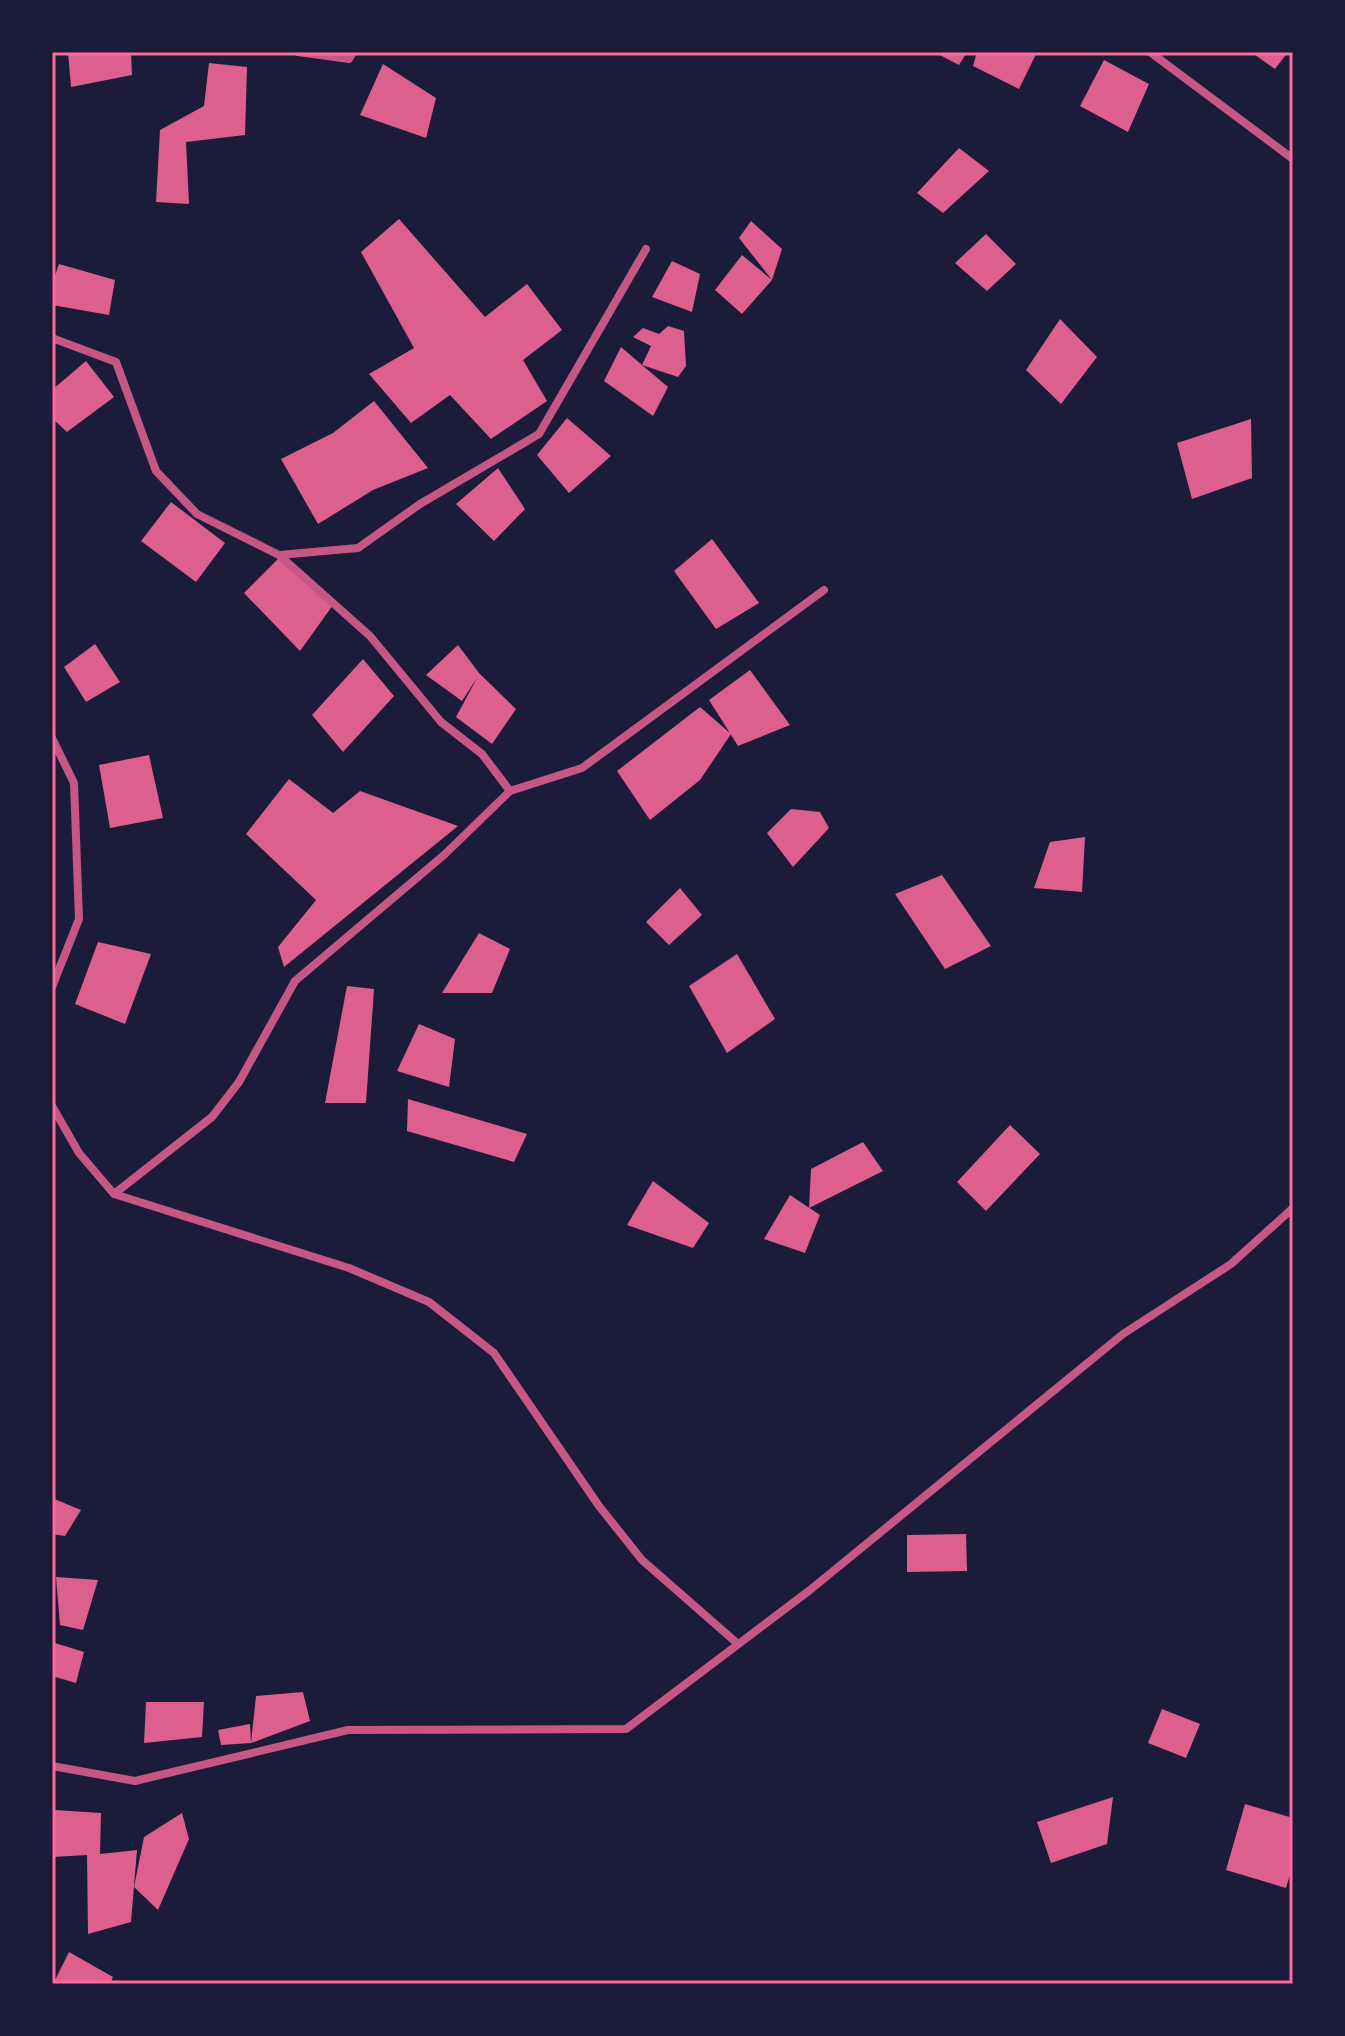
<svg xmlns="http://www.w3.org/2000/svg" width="1345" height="2036" viewBox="0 0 1345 2036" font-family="'Noto Sans',sans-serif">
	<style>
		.building { fill: #dd5f8e }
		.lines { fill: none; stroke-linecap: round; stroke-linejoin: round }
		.minor { stroke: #c65784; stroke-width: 8 }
		.neatline { fill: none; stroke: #ff6b9d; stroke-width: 3 }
	</style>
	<rect width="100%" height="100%" fill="#1b1b3a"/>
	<path class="building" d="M 68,52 L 131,52 L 132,75 L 71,87 Z
		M 934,52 L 967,52 L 959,65 Z
		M 977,52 L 1037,52 L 1019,89 L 973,66 Z
		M 1251,52 L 1288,52 L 1275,69 Z
		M 1104,60 L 1149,84 L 1128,132 L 1080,106 Z
		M 209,63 L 247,67 L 245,135 L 186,142 L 189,204 L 156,202 L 160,130 L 204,106 Z
		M 383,64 L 436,98 L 426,138 L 360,115 Z
		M 959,148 L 989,171 L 943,213 L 917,193 Z
		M 399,219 L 485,317 L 527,284 L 562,330 L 523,360 L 547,401 L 491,439 L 450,395 L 411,423 L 369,374 L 414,348 L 361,252 Z
		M 751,221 L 782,249 L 772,280 L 739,238 Z
		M 986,234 L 1016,264 L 987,291 L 955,263 Z
		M 742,255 L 772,280 L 742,314 L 715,290 Z
		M 672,261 L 700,274 L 692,312 L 652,297 Z
		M 59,264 L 115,280 L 109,315 L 52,305 L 52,284 Z
		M 1060,319 L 1097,357 L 1061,404 L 1026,370 Z
		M 668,326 L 684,331 L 686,366 L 678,377 L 642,365 L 668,387 L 653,416 L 604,381 L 621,347 L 642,365 L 651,346 L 633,337 L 643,328 L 659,334 Z
		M 86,361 L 114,397 L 67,432 L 52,418 L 52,390 Z
		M 374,401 L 428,468 L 373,490 L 318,524 L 281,459 L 333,433 Z
		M 567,418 L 611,456 L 569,493 L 537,455 Z
		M 1251,419 L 1252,478 L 1192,499 L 1177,443 Z
		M 498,468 L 525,509 L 494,541 L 456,504 Z
		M 171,502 L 225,543 L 196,582 L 141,541 Z
		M 712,539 L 759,603 L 716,629 L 674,571 Z
		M 279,558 L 333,605 L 300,651 L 244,593 Z
		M 95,644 L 120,682 L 86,702 L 64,667 Z
		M 458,645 L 479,673 L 516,709 L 492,744 L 456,717 L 477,678 L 462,701 L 426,675 Z
		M 363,659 L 394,696 L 343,752 L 312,715 Z
		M 750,670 L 790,725 L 738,746 L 709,700 Z
		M 700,707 L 731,734 L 700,780 L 650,820 L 617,771 Z
		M 149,755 L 163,818 L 110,828 L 99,765 Z
		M 289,779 L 333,813 L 360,791 L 458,826 L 284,967 L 278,947 L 316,900 L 246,834 Z
		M 791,809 L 820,812 L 829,828 L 793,867 L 767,833 Z
		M 1085,837 L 1082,892 L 1034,888 L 1050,842 Z
		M 942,875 L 991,946 L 945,969 L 895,894 Z
		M 680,888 L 702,915 L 669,945 L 646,922 Z
		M 479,933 L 510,949 L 492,993 L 442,993 Z
		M 98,942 L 151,954 L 125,1024 L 75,1004 Z
		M 737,954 L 775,1019 L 727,1053 L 689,986 Z
		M 347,986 L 374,989 L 366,1103 L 325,1103 Z
		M 419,1024 L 455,1039 L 449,1087 L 397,1071 Z
		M 408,1099 L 527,1134 L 514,1162 L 407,1131 Z
		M 1010,1125 L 1040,1154 L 986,1211 L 957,1182 Z
		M 863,1142 L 883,1171 L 809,1208 L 811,1169 Z
		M 653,1181 L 709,1223 L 693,1248 L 627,1225 Z
		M 790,1195 L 820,1215 L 805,1253 L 764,1239 Z
		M 52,1498 L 81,1510 L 65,1536 L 52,1534 Z
		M 966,1534 L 967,1571 L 907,1572 L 907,1535 Z
		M 56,1577 L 98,1580 L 83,1630 L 60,1625 Z
		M 52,1642 L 84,1652 L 76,1683 L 52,1676 Z
		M 303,1692 L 310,1721 L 251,1743 L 221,1745 L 218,1730 L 250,1724 L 251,1743 L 256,1696 Z
		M 146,1702 L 204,1702 L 202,1737 L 144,1743 Z
		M 1162,1709 L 1200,1724 L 1186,1758 L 1148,1743 Z
		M 1113,1797 L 1107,1844 L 1051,1863 L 1037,1822 Z
		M 1245,1804 L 1293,1818 L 1293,1865 L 1286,1888 L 1226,1870 Z
		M 55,1810 L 101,1813 L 100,1854 L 137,1850 L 131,1922 L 88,1934 L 87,1855 L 53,1857 Z
		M 182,1813 L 189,1839 L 158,1910 L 134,1887 L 144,1837 Z
		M 69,1952 L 113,1977 L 110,1984 L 53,1984 Z"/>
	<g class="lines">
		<path class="minor" d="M 298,52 L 349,59 L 353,52
			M 1150,52 L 1293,159
			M 52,338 L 116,362 L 156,471 L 197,514 L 279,555 L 370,636 L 441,722 L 482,754 L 510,791
			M 279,555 L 358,548 L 420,504 L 539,434 L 646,249
			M 52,738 L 74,783 L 79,919 L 52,987
			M 52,1106 L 79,1153 L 114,1194 L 349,1268 L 429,1302 L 494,1353 L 599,1506 L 642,1560 L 738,1644
			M 114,1194 L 212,1117 L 239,1082 L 295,981 L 444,855 L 510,791 L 582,768 L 824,590
			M 52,1766 L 135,1781 L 348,1730 L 626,1729 L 810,1590 L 1123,1334 L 1231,1264 L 1293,1208"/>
	</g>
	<rect width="1345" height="2036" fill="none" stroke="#1b1b3a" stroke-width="108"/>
	<rect x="54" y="54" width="1237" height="1928" class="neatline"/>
</svg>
